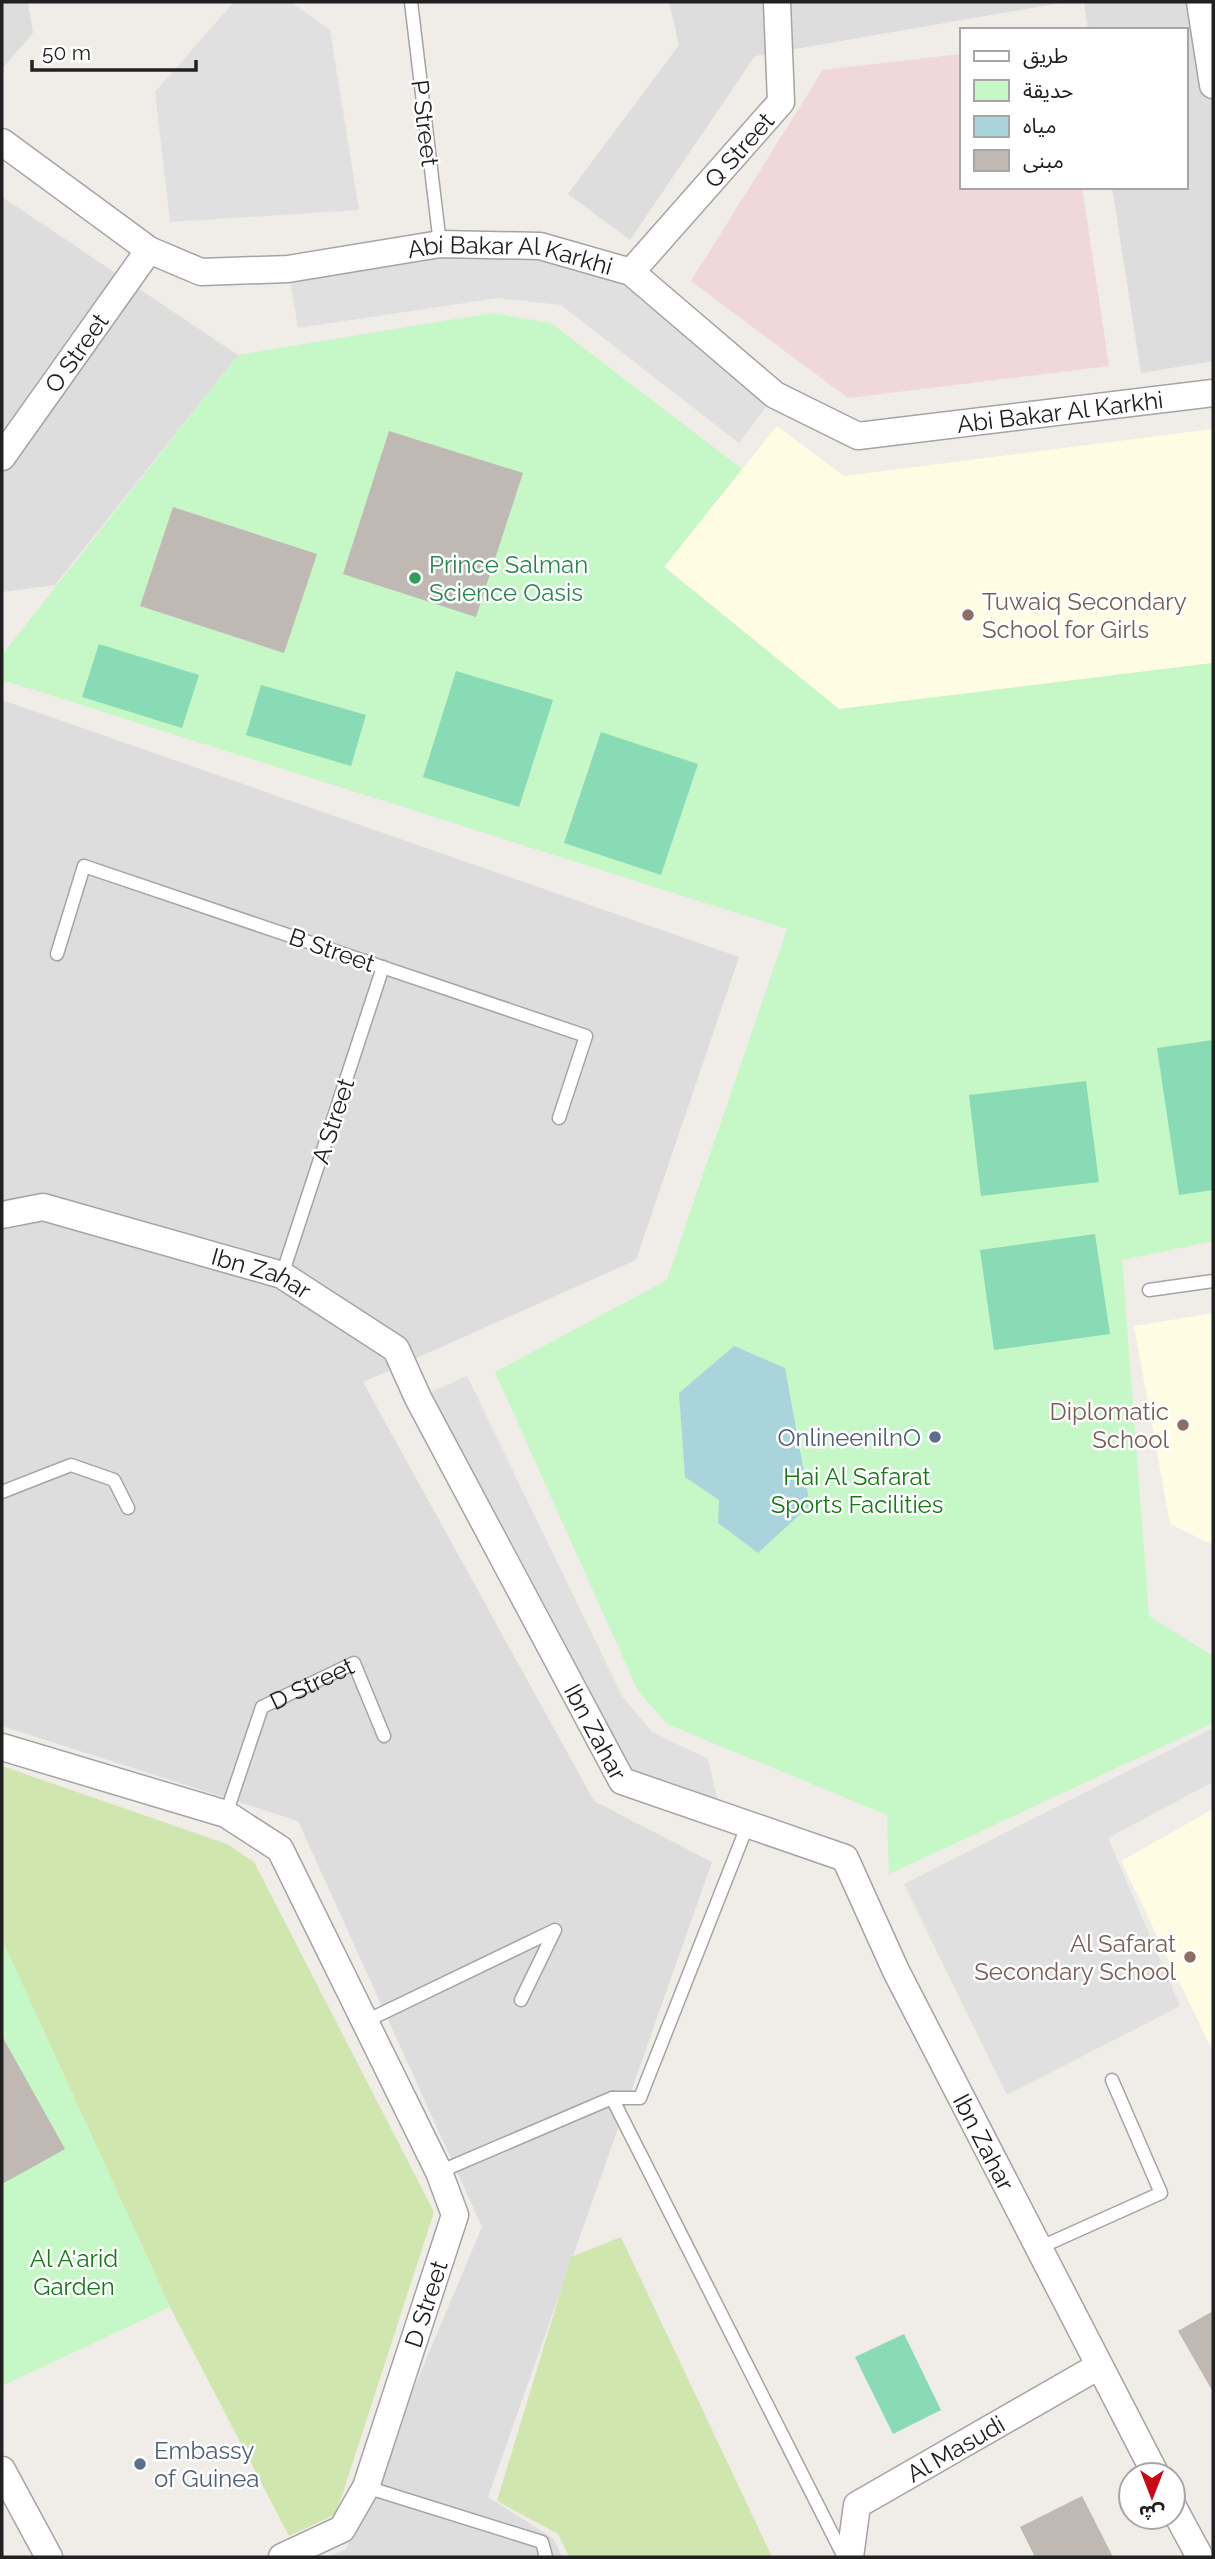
<svg xmlns="http://www.w3.org/2000/svg" width="1215" height="2559" viewBox="0 0 1215 2559" font-family="Raleway,'Noto Sans Arabic',sans-serif">
	<style>
		.residential { fill: #dedddd }
		.commercial { fill: #f0d7d8 }
		.education { fill: #fefce2 }
		.grass { fill: #cfe7af }
		.park { fill: #c6f7c7 }
		.pitch { fill: #88dbb5 }
		.parking { fill: #e0e0e0 }
		.water { fill: #a9d4db }
		.building { fill: #c0b8b3 }
		.lines { fill: none; stroke-linecap: round; stroke-linejoin: round }
		.service-casing { stroke: #a4a4a4; stroke-width: 15 }
		.minor-casing { stroke: #a4a4a4; stroke-width: 29 }
		.service { stroke: #fff; stroke-width: 12 }
		.minor { stroke: #fff; stroke-width: 26 }
		.leisure-dot { fill: #2e9e5b; stroke: #fff; stroke-width: 2.5 }
		.education-dot { fill: #8d6e63; stroke: #fff; stroke-width: 2.5 }
		.service-dot { fill: #5c6f8a; stroke: #fff; stroke-width: 2.5 }
		.labels { text-anchor: middle; dominant-baseline: central; stroke-width: 5; stroke-linejoin: round; paint-order: stroke }
		.street-label { font-size: 24px; fill: #202020; stroke: #fff }
		.leisure-label { font-size: 24px; fill: #27864d; stroke: #fff; text-anchor: start }
		.education-label { font-size: 24px; fill: #785e54; stroke: #fff; text-anchor: end }
		.service-label { font-size: 24px; fill: #4e5e75; stroke: #fff; text-anchor: end }
		.park-label { font-size: 24px; fill: #117b12; stroke: #fff }
	</style>
	<rect width="100%" height="100%" fill="#f0ece7"/>
	<path class="residential" d="M 2,2 L 28,2 L 33,33 L 2,69 Z
		M 669,2 L 1066,2 L 755,56 L 630,240 L 568,194 L 679,45 Z
		M 1084,2 L 1213,2 L 1213,361 L 1141,373 L 1112,187 L 1185,187 L 1185,30 L 1088,30 Z
		M 2,197 L 238,355 L 55,585 L 2,592 Z
		M 2,700 L 739,957 L 636,1260 L 363,1382 L 594,1801 L 712,1862 L 488,2497 L 554,2539 L 562,2557 L 329,2557 L 346,2549 L 482,2227 L 298,1821 L 2,1726 Z"/>
	<path class="commercial" d="M 961,54 L 961,187 L 1082,187 L 1109,366 L 848,398 L 691,281 L 823,70 Z"/>
	<path class="education" d="M 777,426 L 844,476 L 1213,429 L 1213,663 L 839,709 L 664,566 Z
		M 1213,1313 L 1213,1545 L 1170,1524 L 1134,1326 Z
		M 1213,1809 L 1213,2052 L 1121,1861 Z"/>
	<path class="grass" d="M 2,1766 L 227,1844 L 254,1862 L 434,2212 L 336,2514 L 289,2536 L 170,2307 L 2,1940 Z
		M 621,2237 L 772,2557 L 569,2557 L 558,2534 L 497,2501 L 571,2257 Z"/>
	<path class="park" d="M 492,313 L 551,323 L 742,469 L 664,567 L 839,709 L 1213,663 L 1213,1241 L 1122,1260 L 1149,1616 L 1213,1656 L 1213,1723 L 889,1874 L 887,1815 L 667,1724 L 638,1691 L 495,1372 L 667,1280 L 787,929 L 9,682 L 2,684 L 2,655 L 238,355 Z
		M 2,1940 L 170,2307 L 2,2386 Z"/>
	<path class="pitch" d="M 99,644 L 199,675 L 182,728 L 82,697 Z
		M 456,671 L 553,700 L 519,807 L 423,777 Z
		M 261,685 L 366,715 L 351,766 L 246,735 Z
		M 601,732 L 698,764 L 661,875 L 564,843 Z
		M 1213,1040 L 1213,1190 L 1179,1195 L 1157,1048 Z
		M 1086,1081 L 1099,1182 L 981,1196 L 969,1095 Z
		M 1095,1234 L 1110,1334 L 994,1350 L 980,1250 Z
		M 904,2334 L 941,2410 L 893,2434 L 855,2357 Z"/>
	<path class="parking" d="M 234,2 L 290,2 L 330,30 L 359,210 L 170,222 L 155,92 Z
		M 440,244 L 631,272 L 775,395 L 739,443 L 561,305 L 498,298 L 298,328 L 288,269 Z
		M 467,1376 L 622,1696 L 652,1732 L 708,1759 L 721,1815 L 622,1781 L 418,1398 Z
		M 1213,1728 L 1213,1782 L 1108,1838 L 1180,2006 L 1007,2095 L 904,1884 Z"/>
	<path class="water" d="M 734,1346 L 785,1368 L 810,1505 L 758,1553 L 718,1523 L 719,1500 L 685,1477 L 679,1393 Z"/>
	<path class="building" d="M 389,431 L 523,473 L 476,617 L 343,574 Z
		M 173,507 L 317,554 L 284,653 L 140,606 Z
		M 2,2036 L 65,2149 L 2,2184 Z
		M 1213,2311 L 1213,2392 L 1178,2331 Z
		M 1082,2496 L 1113,2557 L 1035,2557 L 1020,2527 Z"/>
	<g class="lines">
		<g class="service-casing">
			<g id="service">
				<path d="M 411,2 L 440,244"/>
				<path d="M 57,954 L 84,866 L 586,1036 L 559,1118"/>
				<path d="M 282,1275 L 383,967"/>
				<path d="M 1149,1290 L 1213,1281"/>
				<path d="M 2,1492 L 71,1465 L 114,1480 L 128,1508"/>
				<path id="s1" d="M 226,1814 L 262,1707 L 354,1663 L 384,1736"/>
				<path d="M 364,2022 L 555,1930 L 521,2000"/>
				<path d="M 612,2098 L 844,2557"/>
				<path d="M 439,2172 L 612,2098 L 640,2098 L 748,1824"/>
				<path d="M 1041,2247 L 1161,2193 L 1112,2080"/>
				<path d="M 366,2487 L 542,2542 L 546,2557"/>
			</g>
		</g>
		<g class="minor-casing">
			<g id="minor">
				<path d="M 1200,2 L 1213,85"/>
				<path id="s2" d="M 2,142 L 149,250 L 201,272 L 288,269 L 440,244 L 540,246 L 631,272 L 775,395 L 858,436 L 1213,393"/>
				<path id="s3" d="M 631,272 L 781,102 L 777,2"/>
				<path id="s4" d="M 2,457 L 149,250"/>
				<path id="s5" d="M 2,1215 L 43,1207 L 282,1275 L 396,1349 L 418,1398 L 622,1781 L 845,1858 L 896,1971 L 1156,2475"/>
				<path d="M 2,1747 L 226,1814 L 280,1849 L 439,2172 L 455,2215 L 366,2487 L 342,2529 L 282,2557"/>
				<path d="M 2,2470 L 49,2557"/>
				<path d="M 1173,2507 L 1200,2557"/>
				<path id="s6" d="M 850,2557 L 857,2505 L 1099,2366"/>
			</g>
		</g>
		<use href="#service" class="service"/>
		<use href="#minor" class="minor"/>
	</g>
	<circle class="leisure-dot" cx="415" cy="578" r="7"/>
	<g class="education-dot">
		<circle cx="968" cy="615" r="7"/>
		<circle cx="1183" cy="1425" r="7"/>
		<circle cx="1190" cy="1957" r="7"/>
	</g>
	<g class="service-dot">
		<circle cx="935" cy="1437" r="7"/>
		<circle cx="140" cy="2464" r="7"/>
	</g>
	<g class="labels">
		<g class="street-label">
			<text transform="translate(425 123) rotate(83)">P Street</text>
			<text stroke="none"><textPath href="#s3" startOffset="163">Q Street</textPath></text>
			<text stroke="none"><textPath href="#s2" startOffset="551">Abi Bakar Al Karkhi</textPath></text>
			<text stroke="none"><textPath href="#s4" startOffset="128">O Street</textPath></text>
			<text stroke="none"><textPath href="#s2" startOffset="1160">Abi Bakar Al Karkhi</textPath></text>
			<text transform="translate(332 950) rotate(19)">B Street</text>
			<text transform="translate(333 1121) rotate(-72)">A Street</text>
			<text stroke="none"><textPath href="#s5" startOffset="270">Ibn Zahar</textPath></text>
			<text stroke="none"><textPath href="#s1" startOffset="168">D Street</textPath></text>
			<text stroke="none"><textPath href="#s5" startOffset="858">Ibn Zahar</textPath></text>
			<text stroke="none"><textPath href="#s5" startOffset="1466">Ibn Zahar</textPath></text>
			<text transform="translate(426 2304) rotate(-72)">D Street</text>
			<text stroke="none"><textPath href="#s6" startOffset="166">Al Masudi</textPath></text>
		</g>
		<g class="leisure-label">
			<text x="429" y="564">Prince Salman<tspan x="429" dy="28">Science Oasis</tspan></text>
		</g>
		<g class="education-label">
			<text x="982" y="601" text-anchor="start">Tuwaiq Secondary<tspan x="982" dy="28">School for Girls</tspan></text>
			<text x="1169" y="1411">Diplomatic<tspan x="1169" dy="28">School</tspan></text>
			<text x="1176" y="1943">Al Safarat<tspan x="1176" dy="28">Secondary School</tspan></text>
		</g>
		<g class="service-label">
			<text x="921" y="1437">OnlineenilnO</text>
			<text x="154" y="2450" text-anchor="start">Embassy<tspan x="154" dy="28">of Guinea</tspan></text>
		</g>
		<g class="park-label">
			<text x="857" y="1476">Hai Al Safarat<tspan x="857" dy="28">Sports Facilities</tspan></text>
			<text x="74" y="2258">Al A'arid<tspan x="74" dy="28">Garden</tspan></text>
		</g>
	</g>
	<rect width="1215" height="2559" fill="none" stroke="#202020" stroke-width="7"/>
	<rect x="960" y="28" width="228" height="161" fill="#ffffff" stroke="#a6a6a6" stroke-width="2"/>
	<rect x="974" y="51" width="35" height="10" fill="#ffffff" stroke="#a6a6a6" stroke-width="2"/>
	<text x="1023" y="63" font-size="21" fill="#202020">طريق</text>
	<rect x="974" y="80" width="35" height="21" fill="#c6f7c7" stroke="#a6a6a6" stroke-width="2"/>
	<text x="1023" y="98" font-size="21" fill="#202020">حديقة</text>
	<rect x="974" y="116" width="35" height="21" fill="#a9d4db" stroke="#a6a6a6" stroke-width="2"/>
	<text x="1023" y="133" font-size="21" fill="#202020">مياه</text>
	<rect x="974" y="150" width="35" height="21" fill="#c0b8b3" stroke="#a6a6a6" stroke-width="2"/>
	<text x="1023" y="168" font-size="21" fill="#202020">مبنى</text>
	<g transform="translate(1152 2496) rotate(180)"><circle r="33" fill="#ffffff" stroke="#a6a6a6" stroke-width="2"/>
	<path d="M0-5L12 26L0 18L-12 26Z" fill="#c70917"/>
	<text y="-10" font-size="19" font-weight="bold" text-anchor="middle" fill="#202020">ش</text>
	</g>
	<path d="M32 60v10h164v-10" fill="none" stroke="#202020" stroke-width="3.5"/>
	<text x="42" y="60" font-size="21" fill="#202020" stroke="#ffffff" stroke-width="5" paint-order="stroke">50 m</text>
</svg>
